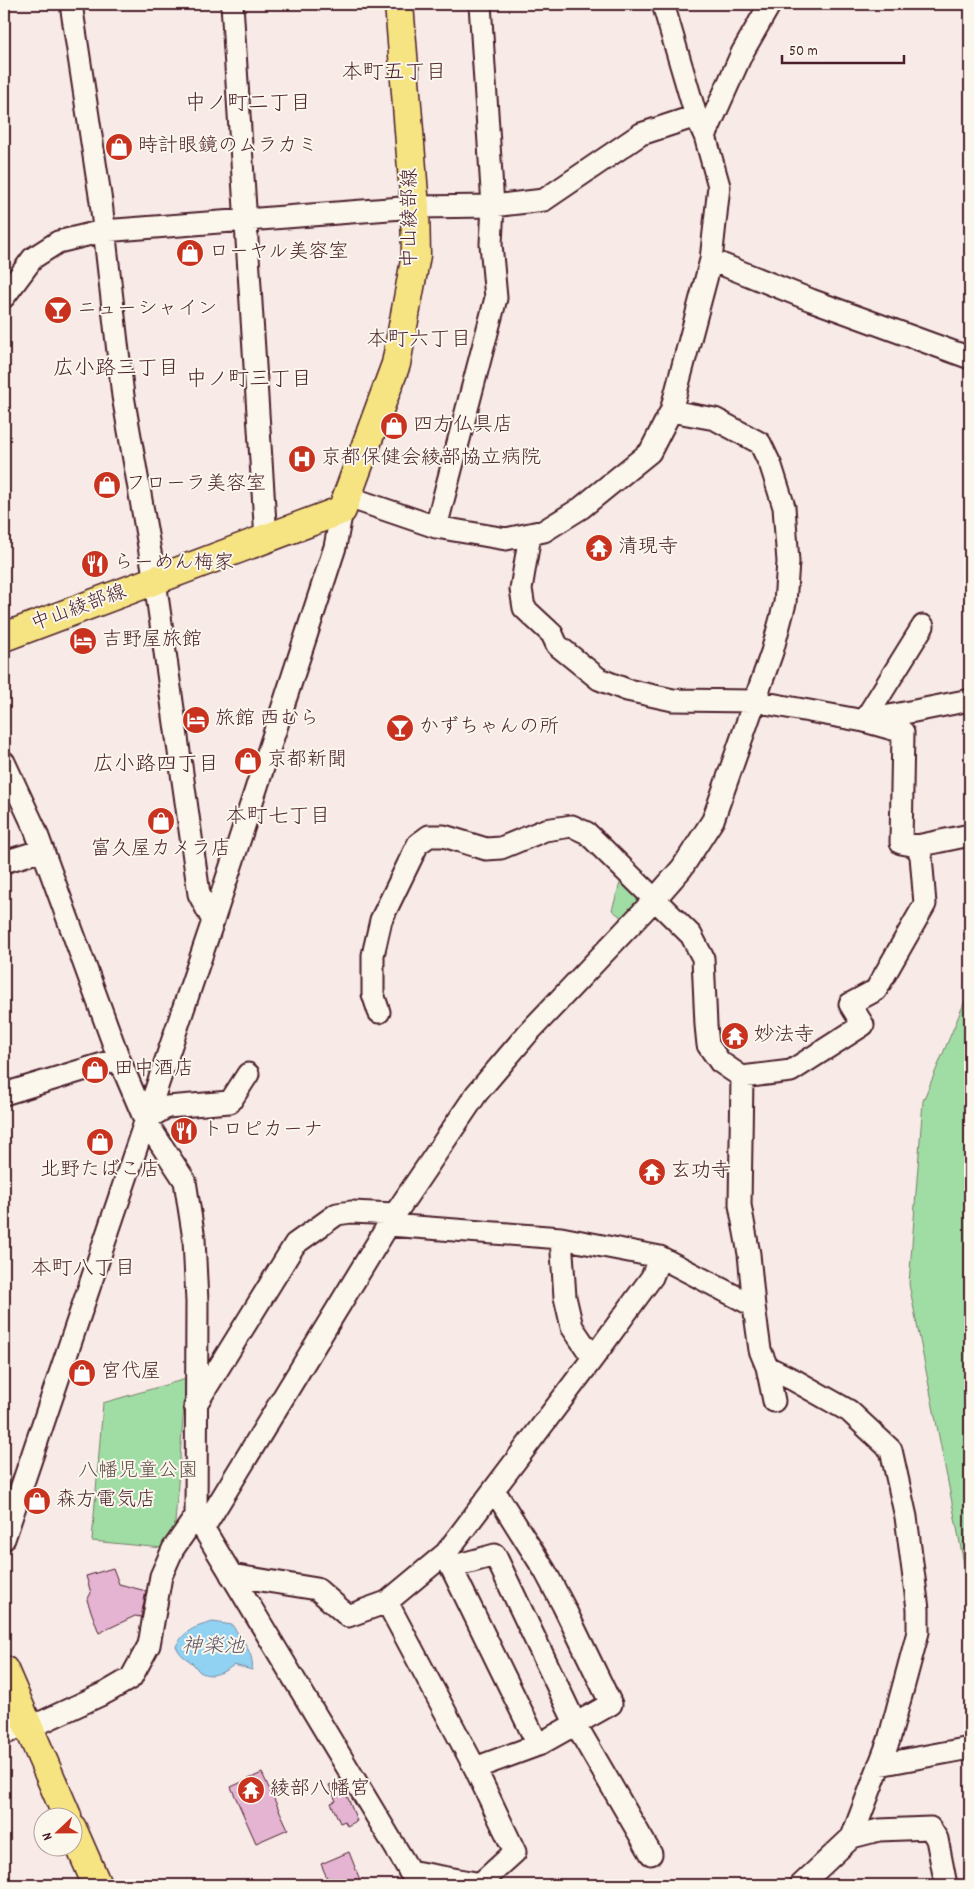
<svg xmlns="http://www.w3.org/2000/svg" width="974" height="1889" viewBox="0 0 974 1889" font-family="Dekko,'Klee One',sans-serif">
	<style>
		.green { fill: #a0dda4; stroke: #757e68 }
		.water { fill: #91d2f3; stroke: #758aa3 }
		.building { fill: #e5b4d3; stroke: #4a1f2b }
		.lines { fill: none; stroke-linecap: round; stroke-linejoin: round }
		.minor-casing { stroke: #4a1f2b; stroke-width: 25 }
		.major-casing { stroke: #4a1f2b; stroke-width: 31 }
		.minor { stroke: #fbf7ec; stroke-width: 21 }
		.major { stroke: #f6e381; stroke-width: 28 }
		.labels { text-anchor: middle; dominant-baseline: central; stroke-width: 4; stroke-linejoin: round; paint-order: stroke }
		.poi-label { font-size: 20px; fill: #4a1f2b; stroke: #fbf7ec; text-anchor: start }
		.street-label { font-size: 20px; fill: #4a1f2b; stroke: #fbf7ec }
		.park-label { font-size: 20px; fill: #604e49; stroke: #fbf7ec }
		.neighbourhood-label { font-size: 21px; fill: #4a1f2b; stroke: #fbf7ec }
		.water-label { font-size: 21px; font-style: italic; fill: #5f5567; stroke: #fbf7ec }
	</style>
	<rect width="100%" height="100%" fill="#f7eae7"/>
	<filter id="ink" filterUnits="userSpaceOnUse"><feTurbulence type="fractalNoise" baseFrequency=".02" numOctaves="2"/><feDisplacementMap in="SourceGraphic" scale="10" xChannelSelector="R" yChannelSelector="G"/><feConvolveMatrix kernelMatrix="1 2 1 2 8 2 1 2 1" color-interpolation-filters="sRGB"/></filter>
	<g filter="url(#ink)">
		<path class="green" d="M 624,870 L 655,899 L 631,925 L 612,910 Z
			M 970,989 L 970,1594 L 909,1284 L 923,1101 Z
			M 186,1379 L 173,1549 L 92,1541 L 103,1403 Z"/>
		<path class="water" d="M 213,1622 L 232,1625 C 241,1638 255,1654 252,1670 L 234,1665 C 224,1672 212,1679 200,1672 C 197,1670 195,1665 192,1663 C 184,1656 181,1657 176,1646 C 186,1629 195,1627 213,1622 Z"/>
		<path class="building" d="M 113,1568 L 119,1584 L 146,1591 L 141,1617 L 135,1616 L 99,1633 L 87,1600 L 91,1593 L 86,1576 Z
			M 262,1773 L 288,1829 L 256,1843 L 231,1787 Z
			M 340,1780 L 348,1793 L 346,1793 L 357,1821 L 347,1826 L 345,1821 L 340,1823 L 331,1803 L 336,1801 L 329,1785 Z
			M 349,1852 L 362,1885 L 330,1885 L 321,1864 Z"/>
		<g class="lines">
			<g class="minor-casing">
				<path id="minor" d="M 71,4 L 101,202 L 123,396 L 155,581 L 199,894 L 213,921
					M 232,4 L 266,539
					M 705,136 L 742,53 L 770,4
					M 711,260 L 811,300 L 970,358
					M 4,297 L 33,258 L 58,242 L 103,231 L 415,207 L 493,206 L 544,200 L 641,134 L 696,116
					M 348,497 L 436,527 L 506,539 L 544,531 L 581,508 L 650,452 L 671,411 L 711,260 L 719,186 L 705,136 L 696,116 L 663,4
					M 436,527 L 496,298 L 491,244 L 493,206 L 480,4
					M 528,535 L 529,541 L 521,589 L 524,608 L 552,634 L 557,645 L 599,679 L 627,690 L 673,700 L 754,701 L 864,721 L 970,700
					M 4,762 L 35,829 L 119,1059 L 145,1120 L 185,1181 L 194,1239 L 197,1302 L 196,1516 L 418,1885
					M 917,846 L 970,835
					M 4,862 L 43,850
					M 379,1012 L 373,994 L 373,955 L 381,920 L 418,844 L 429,836 L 444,836 L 486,849 L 501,848 L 545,830 L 572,826 L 587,833 L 691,935 L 703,958 L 706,1025 L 708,1045 L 720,1062 L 742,1077 L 791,1071 L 863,1025 L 850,1004 L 876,990 L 925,904 L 921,856 L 917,846 L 901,843 L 903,732 L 864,721 L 923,626
					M 742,1077 L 740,1205 L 749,1254 L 754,1306 L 760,1350 L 767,1367 L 794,1380 L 849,1411 L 891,1450 L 906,1517 L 918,1609 L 918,1632 L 889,1740 L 852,1837
					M 4,1094 L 119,1059
					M 145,1120 L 167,1107 L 230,1102 L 248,1074
					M 389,1225 L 561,1238 L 660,1257 L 754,1306
					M 561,1238 L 565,1297 L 572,1327 L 593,1358
					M 767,1367 L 774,1401
					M 195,1406 L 295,1244 L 337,1214 L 351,1212 L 395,1214
					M 203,1529 L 395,1214 L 477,1093 L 528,1033 L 655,899 L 682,868 L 713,820 L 772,652 L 785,603 L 788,562 L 784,507 L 771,466 L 760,443 L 715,419 L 671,411
					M 4,1539 L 213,921 L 335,547 L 342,510
					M 447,1554 L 451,1567 L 538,1745
					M 451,1567 L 495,1555 L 576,1725 L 651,1854
					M 231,1575 L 317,1589 L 348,1616 L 387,1602 L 446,1553 L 593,1358 L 652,1277 L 660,1257
					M 387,1602 L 475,1768 L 515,1852 L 480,1884
					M 4,1734 L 27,1723 L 42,1722 L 107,1692 L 131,1678 L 149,1645 L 161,1576 L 173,1549 L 196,1516
					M 879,1765 L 970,1748
					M 475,1768 L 538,1745 L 611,1704 L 563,1605 L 545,1571 L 494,1490
					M 409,1871 L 487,1885
					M 801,1885 L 852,1837 L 879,1830 L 930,1828 L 937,1839 L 946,1885"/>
			</g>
			<g class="major-casing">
				<path id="major" d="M 4,637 L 342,510 L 396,364 L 416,255 L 415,207 L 399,4
					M 4,1670 L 67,1816
					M 72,1828 L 97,1885"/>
			</g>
			<use href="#minor" class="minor"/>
			<use href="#major" class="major"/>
		</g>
	</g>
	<defs>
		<g id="shop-disc" transform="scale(1.4375)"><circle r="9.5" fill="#c8321e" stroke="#fbf7ec"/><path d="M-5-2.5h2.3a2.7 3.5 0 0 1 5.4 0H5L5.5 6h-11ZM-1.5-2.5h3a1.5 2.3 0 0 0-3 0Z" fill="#fff"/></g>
		<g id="bar-disc" transform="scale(1.4375)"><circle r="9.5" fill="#c8321e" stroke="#fbf7ec"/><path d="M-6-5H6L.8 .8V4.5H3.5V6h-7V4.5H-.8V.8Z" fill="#fff"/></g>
		<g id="hospital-disc" transform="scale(1.4375)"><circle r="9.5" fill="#c8321e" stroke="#fbf7ec"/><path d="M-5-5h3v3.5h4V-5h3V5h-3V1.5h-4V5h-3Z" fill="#fff"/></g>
		<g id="temple-disc" transform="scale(1.4375)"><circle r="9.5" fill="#c8321e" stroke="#fbf7ec"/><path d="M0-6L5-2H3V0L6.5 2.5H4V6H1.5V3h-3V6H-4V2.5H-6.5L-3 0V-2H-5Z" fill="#fff"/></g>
		<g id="restaurant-disc" transform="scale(1.4375)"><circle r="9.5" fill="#c8321e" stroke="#fbf7ec"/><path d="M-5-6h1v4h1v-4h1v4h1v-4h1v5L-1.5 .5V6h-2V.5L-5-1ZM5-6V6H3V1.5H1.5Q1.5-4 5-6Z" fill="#fff"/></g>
		<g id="hotel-disc" transform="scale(1.4375)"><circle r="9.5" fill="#c8321e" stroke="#fbf7ec"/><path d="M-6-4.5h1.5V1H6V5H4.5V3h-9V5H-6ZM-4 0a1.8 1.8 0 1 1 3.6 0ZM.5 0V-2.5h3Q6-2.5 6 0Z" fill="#fff"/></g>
	</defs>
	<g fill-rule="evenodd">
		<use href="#shop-disc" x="119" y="147"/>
		<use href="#shop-disc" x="190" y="253"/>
		<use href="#bar-disc" x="58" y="310"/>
		<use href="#shop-disc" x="394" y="426"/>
		<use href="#hospital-disc" x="302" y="459"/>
		<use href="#shop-disc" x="107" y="485"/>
		<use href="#temple-disc" x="599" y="548"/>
		<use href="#restaurant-disc" x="95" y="564"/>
		<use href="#hotel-disc" x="83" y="641"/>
		<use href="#hotel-disc" x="196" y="720"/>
		<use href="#bar-disc" x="400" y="728"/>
		<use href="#shop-disc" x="248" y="761"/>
		<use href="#shop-disc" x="161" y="821"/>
		<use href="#temple-disc" x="735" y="1036"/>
		<use href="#shop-disc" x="95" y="1070"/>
		<use href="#restaurant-disc" x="184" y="1131"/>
		<use href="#shop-disc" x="100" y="1142"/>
		<use href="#temple-disc" x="652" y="1172"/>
		<use href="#shop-disc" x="82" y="1373"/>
		<use href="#shop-disc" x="37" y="1501"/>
		<use href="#temple-disc" x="251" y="1790"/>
	</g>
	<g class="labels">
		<g class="poi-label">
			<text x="138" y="147">時計眼鏡のムラカミ</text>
			<text x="209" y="253">ローヤル美容室</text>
			<text x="77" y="310">ニューシャイン</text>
			<text x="413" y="426">四方仏具店</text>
			<text x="321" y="459">京都保健会綾部協立病院</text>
			<text x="126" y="485">フローラ美容室</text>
			<text x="618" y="548">清現寺</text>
			<text x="114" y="564">らーめん梅家</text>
			<text x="102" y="641">吉野屋旅館</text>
			<text x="215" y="720">旅館 西むら</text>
			<text x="419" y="728">かずちゃんの所</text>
			<text x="267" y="761">京都新聞</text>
			<text x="161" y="850" text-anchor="middle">富久屋カメラ店</text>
			<text x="754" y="1036">妙法寺</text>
			<text x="114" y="1070">田中酒店</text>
			<text x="203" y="1131">トロピカーナ</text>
			<text x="100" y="1171" text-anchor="middle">北野たばこ店</text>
			<text x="671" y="1172">玄功寺</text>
			<text x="101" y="1373">宮代屋</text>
			<text x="56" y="1501">森方電気店</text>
			<text x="270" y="1790">綾部八幡宮</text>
		</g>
		<g class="street-label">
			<text transform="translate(411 218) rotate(-90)">中山綾部線</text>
			<text transform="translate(79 609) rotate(-20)">中山綾部線</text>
		</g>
		<g class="park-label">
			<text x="138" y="1472">八幡児童公園</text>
		</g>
		<g class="neighbourhood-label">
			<text x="394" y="74">本町五丁目</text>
			<text x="248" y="105">中ノ町二丁目</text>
			<text x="419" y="341">本町六丁目</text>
			<text x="116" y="370">広小路三丁目</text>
			<text x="249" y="381">中ノ町三丁目</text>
			<text x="156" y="766">広小路四丁目</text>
			<text x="278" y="818">本町七丁目</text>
			<text x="83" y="1270">本町八丁目</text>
		</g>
		<g class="water-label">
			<text x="213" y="1648">神楽池</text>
		</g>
	</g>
	<rect width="974" height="1889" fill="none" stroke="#fbf7ec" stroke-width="20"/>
	<rect x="10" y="10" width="954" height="1869" fill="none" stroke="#4a1f2b" stroke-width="2" filter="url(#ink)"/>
	<g transform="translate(58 1832) rotate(248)"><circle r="24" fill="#fbf7ec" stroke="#b4a19f"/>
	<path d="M0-4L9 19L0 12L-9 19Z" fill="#c8321e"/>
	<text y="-8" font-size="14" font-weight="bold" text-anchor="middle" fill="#4a1f2b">N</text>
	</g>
	<path d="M782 55v8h122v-8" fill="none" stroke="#4a1f2b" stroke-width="2.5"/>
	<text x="789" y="55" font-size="15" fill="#4a1f2b" stroke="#fbf7ec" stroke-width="4" paint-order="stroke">50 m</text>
</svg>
